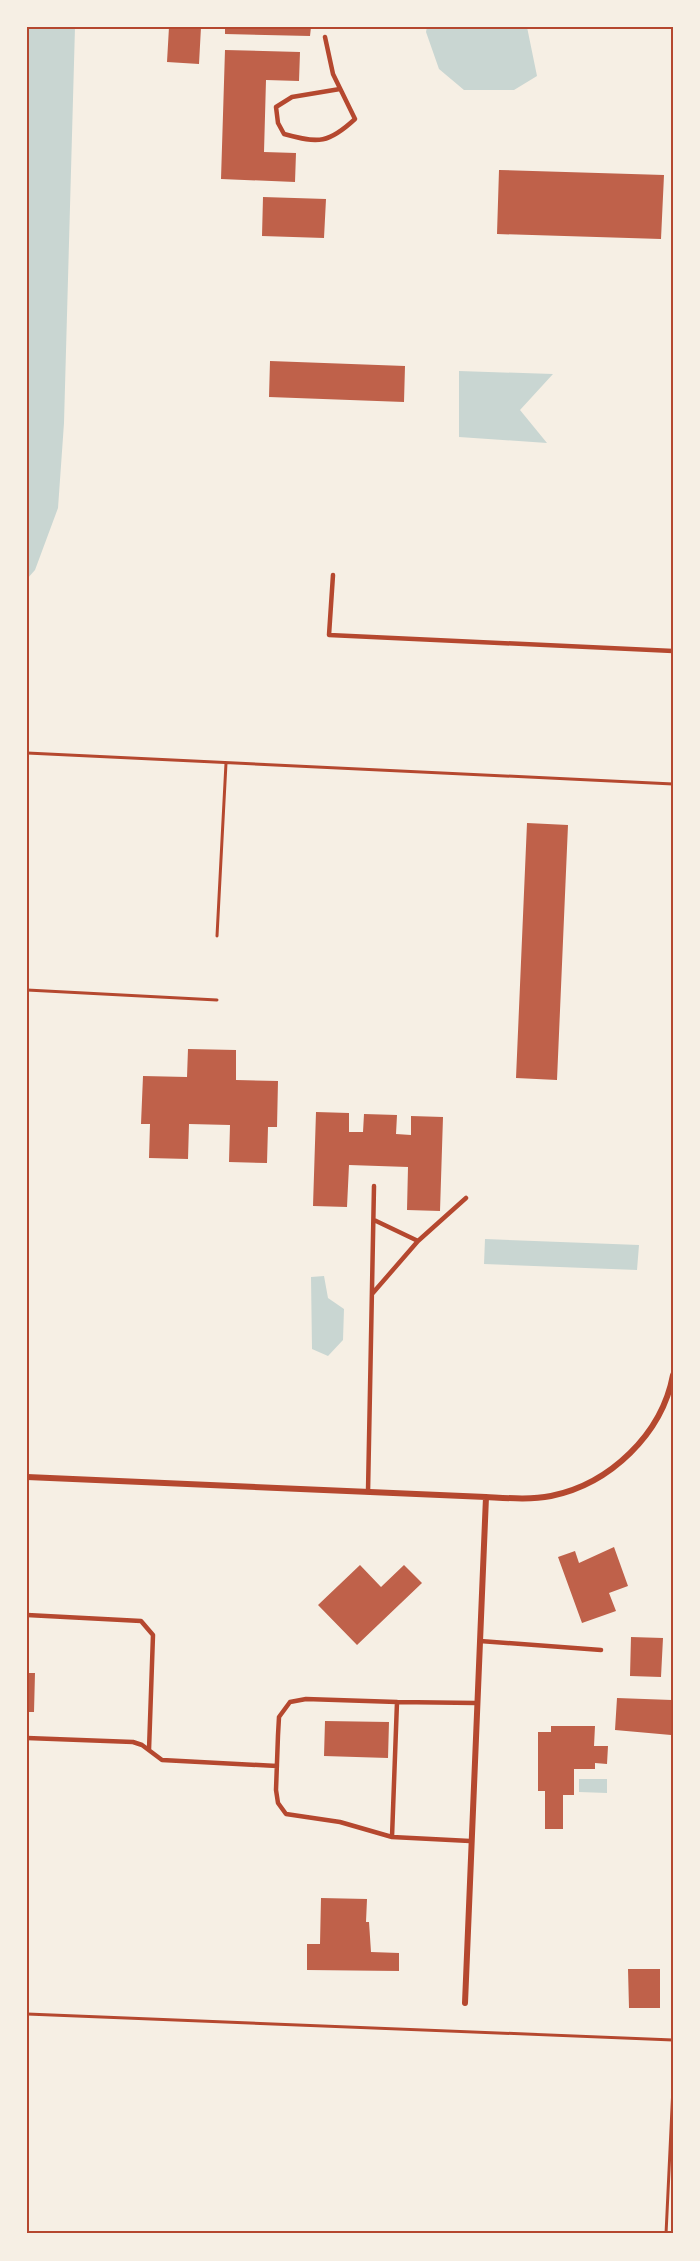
<svg xmlns="http://www.w3.org/2000/svg" width="700" height="2261" viewBox="0 0 700 2261" font-family="'Noto Sans',sans-serif">
	<style>
		.water { fill: #c9d6d2 }
		.building { fill: #bf614a }
		.lines { fill: none; stroke-linecap: round; stroke-linejoin: round }
		.path { stroke: #b5482f; stroke-width: 3 }
		.service { stroke: #b5482f; stroke-width: 4.5 }
		.minor { stroke: #b5482f; stroke-width: 6 }
		.neatline { fill: none; stroke: #b5482f; stroke-width: 2 }
	</style>
	<rect width="100%" height="100%" fill="#f6efe4"/>
	<path class="water" d="M 27,27 L 75,27 L 64,423 L 58,508 L 35,570 L 27,579 Z
		M 427,27 L 527,27 L 537,76 L 514,90 L 464,90 L 439,69 L 426,32 Z
		M 459,371 L 553,374 L 520,410 L 547,443 L 459,437 Z
		M 485,1239 L 639,1245 L 637,1270 L 484,1264 Z
		M 324,1276 L 328,1298 L 344,1309 L 343,1340 L 328,1356 L 312,1349 L 311,1277 Z
		M 579,1779 L 607,1779 L 607,1793 L 579,1792 Z"/>
	<path class="building" d="M 169,27 L 201,27 L 199,64 L 167,62 Z
		M 225,27 L 311,27 L 310,36 L 225,34 Z
		M 225,50 L 300,52 L 299,81 L 266,80 L 264,152 L 296,153 L 295,182 L 221,179 Z
		M 499,170 L 664,175 L 661,239 L 497,234 Z
		M 263,197 L 326,199 L 324,238 L 262,236 Z
		M 270,361 L 405,366 L 404,402 L 269,397 Z
		M 527,823 L 568,825 L 557,1080 L 516,1078 Z
		M 188,1049 L 236,1050 L 236,1080 L 278,1081 L 277,1127 L 268,1127 L 267,1163 L 229,1162 L 230,1125 L 189,1124 L 188,1159 L 149,1158 L 150,1124 L 141,1124 L 143,1076 L 187,1077 Z
		M 316,1112 L 349,1113 L 349,1132 L 363,1132 L 364,1114 L 397,1115 L 396,1134 L 411,1135 L 411,1116 L 443,1117 L 440,1211 L 407,1210 L 408,1167 L 349,1165 L 347,1207 L 313,1206 Z
		M 614,1547 L 628,1586 L 609,1593 L 616,1611 L 582,1623 L 558,1557 L 575,1551 L 579,1563 Z
		M 360,1565 L 381,1587 L 404,1565 L 422,1583 L 357,1645 L 318,1605 Z
		M 631,1637 L 663,1638 L 661,1677 L 630,1676 Z
		M 27,1673 L 35,1673 L 34,1712 L 27,1712 Z
		M 617,1698 L 672,1700 L 671,1735 L 615,1730 Z
		M 325,1721 L 389,1722 L 388,1758 L 324,1756 Z
		M 551,1726 L 595,1726 L 594,1746 L 608,1746 L 607,1764 L 595,1763 L 595,1769 L 574,1769 L 574,1795 L 563,1795 L 563,1829 L 545,1829 L 545,1791 L 538,1791 L 538,1732 L 551,1732 Z
		M 321,1898 L 367,1899 L 366,1922 L 369,1922 L 371,1952 L 399,1953 L 399,1971 L 307,1970 L 307,1944 L 320,1944 Z
		M 628,1969 L 660,1969 L 660,2008 L 629,2008 Z"/>
	<g class="lines">
		<path class="path" d="M 27,753 L 673,784
			M 217,936 L 226,763
			M 27,990 L 217,1000
			M 27,2014 L 673,2040
			M 666,2234 L 673,2087"/>
		<path class="service" d="M 325,37 L 333,74 L 355,119 C 329,143 319,144 284,134 L 278,123 L 276,107 L 292,97 L 340,89
			M 333,575 L 329,635 L 673,651
			M 374,1220 L 418,1241
			M 372,1294 L 418,1241 L 466,1198
			M 368,1492 L 374,1186
			M 27,1615 L 141,1621 L 153,1635 L 149,1750
			M 480,1641 L 601,1650
			M 27,1738 L 133,1742 L 142,1745 L 162,1760 L 277,1766
			M 392,1837 L 340,1822 L 286,1814 L 278,1803 L 276,1790 L 278,1735 L 279,1717 L 290,1702 L 306,1699 L 397,1702
			M 470,1841 L 392,1837 L 397,1702 L 476,1703"/>
		<path class="minor" d="M 27,1477 L 486,1497 C 507,1498 530,1500 551,1496 C 610,1484 662,1434 673,1375
			M 465,2003 L 486,1497"/>
	</g>
	<rect width="700" height="2261" fill="none" stroke="#f6efe4" stroke-width="57"/>
	<rect x="28" y="28" width="644" height="2204" class="neatline"/>
</svg>
